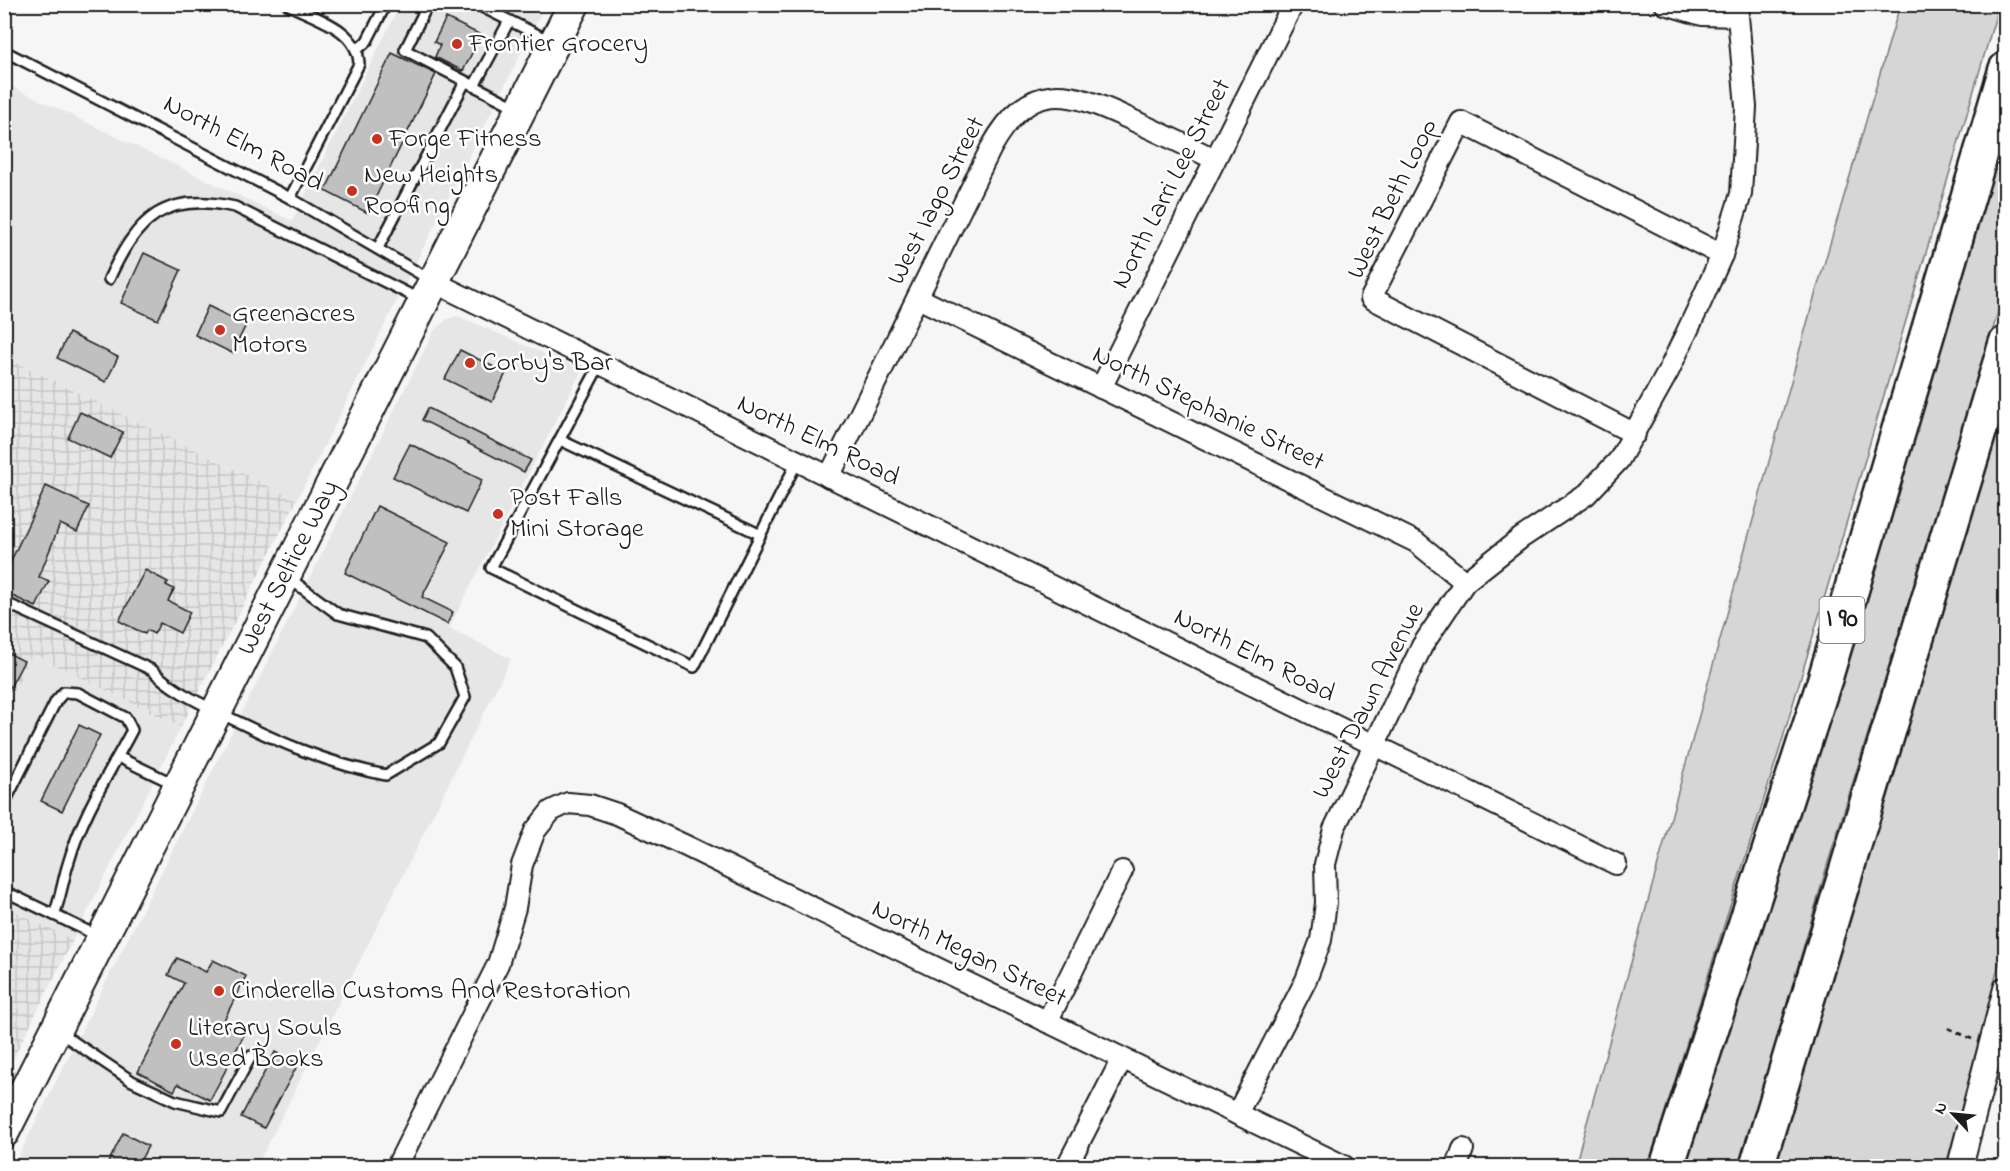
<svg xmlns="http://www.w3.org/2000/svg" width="2010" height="1171" viewBox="0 0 2010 1171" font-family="'Indie Flower',sans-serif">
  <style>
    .built { fill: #e6e6e6 }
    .industrial { fill: url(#industrial-grid) }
    .grass { fill: #d6d6d6; stroke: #797979; stroke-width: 1.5 }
    .building { fill: #c0c0c0; stroke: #1c1c1c; stroke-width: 1.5 }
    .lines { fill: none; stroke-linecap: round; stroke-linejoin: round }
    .service-casing { stroke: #1c1c1c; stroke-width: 14 }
    .minor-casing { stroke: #1c1c1c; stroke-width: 24 }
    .tertiary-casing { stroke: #1c1c1c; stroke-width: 28 }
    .primary-casing { stroke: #1c1c1c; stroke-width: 34 }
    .motorway-casing { stroke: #1c1c1c; stroke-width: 38 }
    .path { stroke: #1c1c1c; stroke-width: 3; stroke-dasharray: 6 4.5; stroke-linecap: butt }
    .service { stroke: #fff; stroke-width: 9 }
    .minor { stroke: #fff; stroke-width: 20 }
    .tertiary { stroke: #fff; stroke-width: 24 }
    .primary { stroke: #fff; stroke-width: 30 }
    .motorway { stroke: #fff; stroke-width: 33 }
    .poi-dot { fill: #c8321e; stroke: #fff; stroke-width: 2 }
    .labels { text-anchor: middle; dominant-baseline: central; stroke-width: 5; stroke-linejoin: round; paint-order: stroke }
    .shield { fill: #fff; stroke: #606060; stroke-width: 1.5 }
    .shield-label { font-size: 26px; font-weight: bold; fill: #1c1c1c }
    .poi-label { font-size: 27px; fill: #1c1c1c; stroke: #fff; text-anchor: start }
    .street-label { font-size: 27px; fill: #1c1c1c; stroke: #fff }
  </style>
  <defs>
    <pattern id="industrial-grid" width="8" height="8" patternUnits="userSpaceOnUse" patternTransform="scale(1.5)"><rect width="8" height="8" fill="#e6e6e6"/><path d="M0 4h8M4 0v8" fill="none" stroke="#c5c5c5"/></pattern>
  </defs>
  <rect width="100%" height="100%" fill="#f6f6f6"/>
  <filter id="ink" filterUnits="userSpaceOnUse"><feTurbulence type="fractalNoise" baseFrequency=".0167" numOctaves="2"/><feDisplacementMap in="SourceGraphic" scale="12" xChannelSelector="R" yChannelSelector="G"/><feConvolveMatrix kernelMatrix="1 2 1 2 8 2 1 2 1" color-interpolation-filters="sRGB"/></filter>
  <g filter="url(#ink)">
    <!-- built -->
    <g class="built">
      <polygon points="400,5 545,5 297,500 5,357 4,83 292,221"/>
      <polygon points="458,316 582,370 449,628 511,659 257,1166 16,1166 17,1159 434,331 447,319"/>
      <polygon points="32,654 181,727 73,940 5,906 5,886 8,879 4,871 4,709"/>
    </g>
    <!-- industrial -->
    <g class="industrial">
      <polygon points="5,357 297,500 181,727 32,654 5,709"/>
      <polygon points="5,906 73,940 5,1075"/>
    </g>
    <!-- grass -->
    <g class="grass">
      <polygon points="1900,5 1999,5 1780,748 1648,1166 1575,1166 1811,309"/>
      <polygon points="2005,108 2005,290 1827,866 1740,1166 1682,1166"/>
      <polygon points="2005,394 2005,941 1946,1166 1774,1166"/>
    </g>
    <!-- building -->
    <g class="building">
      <polygon points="446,18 481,35 463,71 435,57 440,45 434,42"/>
      <polygon points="392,53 436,74 368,213 325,191"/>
      <polygon points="144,253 181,270 158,320 121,303"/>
      <polygon points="208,306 246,325 232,353 195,335"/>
      <polygon points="69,333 118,357 106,382 57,358"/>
      <polygon points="460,350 506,373 492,402 445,379"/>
      <polygon points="428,408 531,460 524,472 422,420"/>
      <polygon points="80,412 123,432 110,458 68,438"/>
      <polygon points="410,444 482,480 466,513 393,477"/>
      <polygon points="46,486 89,506 77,532 60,524 39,577 49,581 36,607 4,592 4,560 10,563"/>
      <polygon points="377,506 450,542 422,597 453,612 447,624 345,573"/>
      <polygon points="145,570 168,582 166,585 174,589 168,601 190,612 180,633 160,623 154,634 147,630 145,634 119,621"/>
      <polygon points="4,651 24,661 4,699"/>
      <polygon points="79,725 100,735 62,811 41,801"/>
      <polygon points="177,958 206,972 213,960 246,976 222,1024 244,1035 210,1100 178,1084 174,1091 138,1072 184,983 168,975"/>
      <polygon points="275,1052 298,1064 264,1128 241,1117"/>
      <polygon points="123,1133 148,1146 137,1167 106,1167"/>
    </g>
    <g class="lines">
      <defs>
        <g id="service">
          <path d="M287,4C314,18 358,28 359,64L290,198"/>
          <polyline points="428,4 405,50 517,108"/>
          <polyline points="476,4 552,42"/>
          <polyline points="358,49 367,41 386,4"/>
          <polyline points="4,51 290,198 429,279"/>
          <polyline points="474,86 509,21"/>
          <polyline points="378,248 465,82"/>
          <path d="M109,279C137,218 165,191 235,207L419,299"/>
          <polyline points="600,364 491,568 694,667 797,462"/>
          <polyline points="560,440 759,534"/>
          <path d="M4,602L152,670C172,690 196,701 222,714C274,740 328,764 386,775L439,743L465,697L455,667L426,638L338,614L290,579"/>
          <polyline points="118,757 174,784"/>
          <path d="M4,804L56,701L64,692L78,693L126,718L132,730C110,772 82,815 69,861C63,879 61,897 54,915"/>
          <polyline points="4,891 98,936"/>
          <polyline points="59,1032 132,1081 175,1101 221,1112 251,1056"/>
        </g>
        <g id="minor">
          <polyline points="1665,4 1702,15 1738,16"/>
          <polyline points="434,282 1616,864"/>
          <polyline points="918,298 1416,542 1465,582"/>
          <polyline points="1101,388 1293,4"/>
          <polyline points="1635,434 1371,298 1461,122 1722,255"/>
          <path d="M829,477L991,148C1030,78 1068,90 1130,119C1158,132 1186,145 1214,159"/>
          <polyline points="1047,1022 1122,871"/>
          <polyline points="1237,1114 1306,980 1321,940 1326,903 1325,864 1334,829 1422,646 1465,582 1521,538 1586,495 1619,460 1668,372 1700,304 1722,255 1741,194 1746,107 1738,16 1740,4"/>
          <polyline points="397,1166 498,964 515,908 522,865 535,831 551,811 568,803 590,805 617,814 684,845 1344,1166"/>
          <polyline points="1067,1166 1122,1059"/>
          <polyline points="1457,1166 1463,1149"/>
        </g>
        <polyline id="tertiary" points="1960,1166 2006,989"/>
        <polyline id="primary" points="4,1132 574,4"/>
        <g id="motorway">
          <polyline points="1667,1166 1825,679 2006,69"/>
          <polyline points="1757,1166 2006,343"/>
        </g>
      </defs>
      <!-- service casing -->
      <use href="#service" class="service-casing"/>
      <!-- minor casing -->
      <use href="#minor" class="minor-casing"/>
      <!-- tertiary casing -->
      <use href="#tertiary" class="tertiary-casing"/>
      <!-- primary casing -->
      <use href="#primary" class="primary-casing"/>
      <!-- motorway casing -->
      <use href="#motorway" class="motorway-casing"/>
      <!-- path -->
      <polyline class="path" points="1948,1028 1972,1039"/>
      <!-- service -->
      <use href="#service" class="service"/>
      <!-- minor -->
      <use href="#minor" class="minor"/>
      <!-- tertiary -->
      <use href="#tertiary" class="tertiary"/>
      <!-- primary -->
      <use href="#primary" class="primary"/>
      <!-- motorway -->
      <use href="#motorway" class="motorway"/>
    </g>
  </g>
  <!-- markers -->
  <g class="poi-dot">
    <circle cx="457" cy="44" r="6"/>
    <circle cx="377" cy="139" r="6"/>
    <circle cx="352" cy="191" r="6"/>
    <circle cx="220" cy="330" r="6"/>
    <circle cx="470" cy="363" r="6"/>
    <circle cx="498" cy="514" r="6"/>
    <circle cx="219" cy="991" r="6"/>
    <circle cx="176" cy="1044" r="6"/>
  </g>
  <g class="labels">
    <!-- shield labels -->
    <rect class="shield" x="1819.5" y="597" width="45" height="46" rx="4.5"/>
    <g class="shield-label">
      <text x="1842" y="620">I 90</text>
    </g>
    <!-- poi labels -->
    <g class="poi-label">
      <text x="469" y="44">Frontier Grocery</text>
      <text x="389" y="139">Forge Fitness</text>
      <text x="364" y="175">New Heights<tspan x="364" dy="31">Roofing</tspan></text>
      <text x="232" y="314">Greenacres<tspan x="232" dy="31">Motors</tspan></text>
      <text x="482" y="363">Corby's Bar</text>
      <text x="510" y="498">Post Falls<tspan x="510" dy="31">Mini Storage</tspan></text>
      <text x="231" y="991">Cinderella Customs And Restoration</text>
      <text x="188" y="1028">Literary Souls<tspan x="188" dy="31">Used Books</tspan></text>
    </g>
    <!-- street labels -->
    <g class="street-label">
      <text transform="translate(243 144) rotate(28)">North Elm Road</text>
      <text transform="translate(1172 184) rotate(-63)">North Larri Lee Street</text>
      <text transform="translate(1393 199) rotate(-64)">West Beth Loop</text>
      <text transform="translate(937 201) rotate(-63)">West Iago Street</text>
      <text transform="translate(1208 409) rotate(26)">North Stephanie Street</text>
      <text transform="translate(818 441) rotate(26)">North Elm Road</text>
      <text transform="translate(289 568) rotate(-63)">West Seltice Way</text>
      <text transform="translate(1254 656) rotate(27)">North Elm Road</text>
      <text transform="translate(1369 701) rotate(-63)">West Dawn Avenue</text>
      <text transform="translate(969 954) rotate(26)">North Megan Street</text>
    </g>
  </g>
  <!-- margin -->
  <rect width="2010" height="1171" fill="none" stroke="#fff" stroke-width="24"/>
  <rect x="12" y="12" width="1986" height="1147" fill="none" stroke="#1c1c1c" stroke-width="2" filter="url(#ink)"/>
  <!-- north arrow -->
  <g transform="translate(1953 1114) rotate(296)" stroke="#ffffff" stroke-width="4.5" paint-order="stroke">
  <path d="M0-4.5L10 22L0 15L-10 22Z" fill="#1c1c1c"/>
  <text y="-9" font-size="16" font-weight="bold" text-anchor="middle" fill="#1c1c1c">N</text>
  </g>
</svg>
